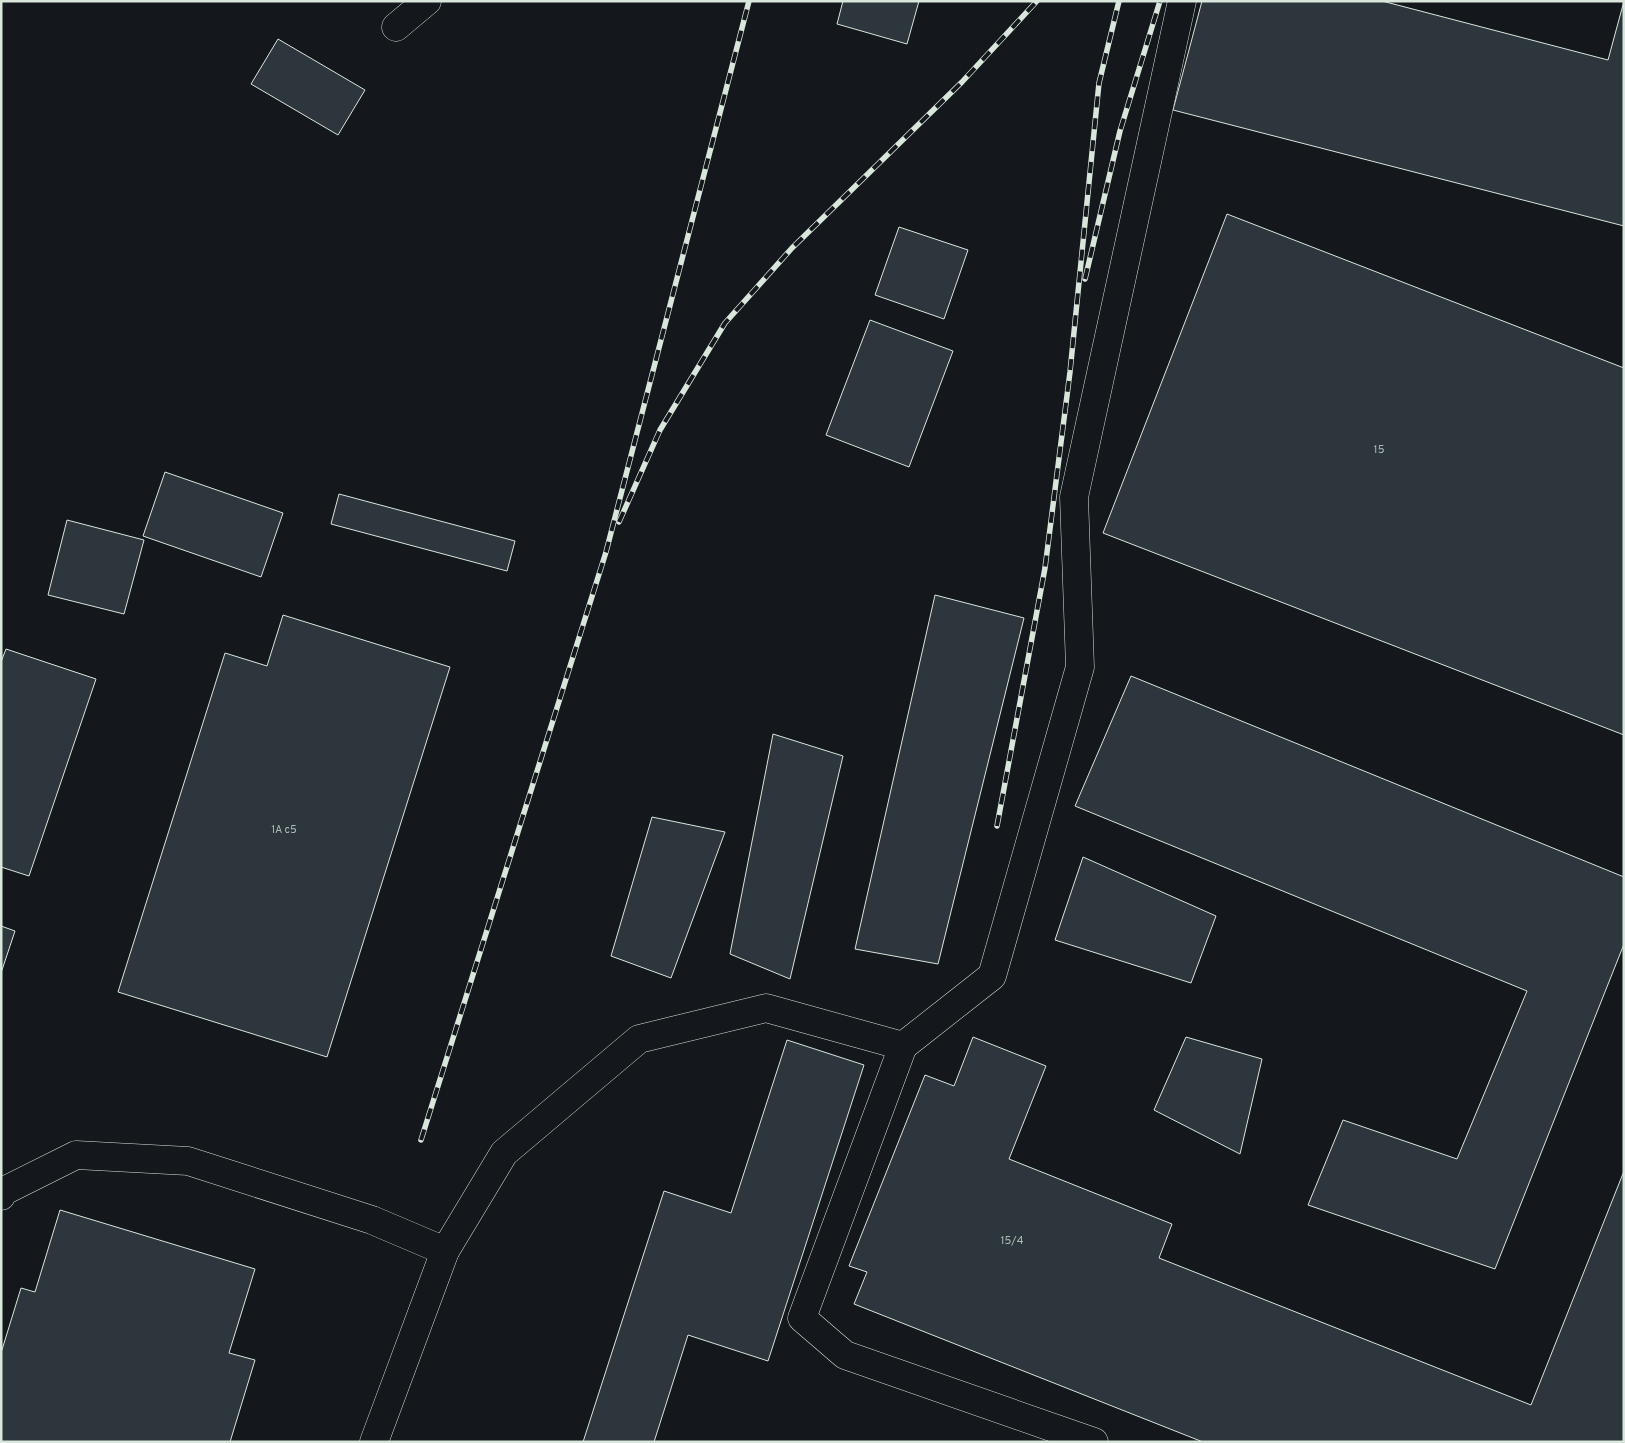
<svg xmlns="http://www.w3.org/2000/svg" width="1625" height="1443" viewBox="0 0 1625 1443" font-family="Overpass,sans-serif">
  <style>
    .building { fill: #2c363c; stroke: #d8e6dc }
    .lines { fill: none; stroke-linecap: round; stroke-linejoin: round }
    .minor-casing { stroke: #d8e6dc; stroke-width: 29 }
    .minor { stroke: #14181c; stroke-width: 28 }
    .rail-casing { stroke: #d8e6dc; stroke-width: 5.5 }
    .rail { stroke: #14181c; stroke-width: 4; stroke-dasharray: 11; stroke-linecap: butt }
    .labels { text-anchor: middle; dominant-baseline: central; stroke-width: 4; stroke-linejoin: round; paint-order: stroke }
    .number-label { font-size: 11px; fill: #adbab4 }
  </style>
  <rect width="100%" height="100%" fill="#14181c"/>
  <!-- building -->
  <g class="building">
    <polygon points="843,1 919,1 907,44 837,24"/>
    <polygon points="1202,1 1382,1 1608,60 1624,1 1624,226 1173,110"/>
    <polygon points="278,39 365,90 338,135 251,84"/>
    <polygon points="1227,214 1624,368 1624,735 1103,533"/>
    <polygon points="899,227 968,250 944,319 875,295"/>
    <polygon points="870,320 953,351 909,467 826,435"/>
    <polygon points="165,472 283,513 261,577 143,536"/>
    <polygon points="339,494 515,541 507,571 331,524"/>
    <polygon points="67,520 144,540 124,614 48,595"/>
    <polygon points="935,595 1024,618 938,964 855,949"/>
    <polygon points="283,615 450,667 327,1057 118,992 225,653 267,666"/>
    <polygon points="6,649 96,679 29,876 1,867 1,662"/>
    <polygon points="1131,676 1624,877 1624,944 1495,1269 1308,1205 1343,1120 1457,1159 1527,991 1075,806"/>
    <polygon points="773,734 843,756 790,979 730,954"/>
    <polygon points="652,817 725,832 671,978 611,956"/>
    <polygon points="1083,857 1216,916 1191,983 1055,940"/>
    <polygon points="1,926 15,931 1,973"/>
    <polygon points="973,1037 1046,1066 1009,1159 1172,1224 1159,1258 1531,1405 1624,1171 1624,1442 1203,1442 854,1304 867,1272 849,1266 925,1075 954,1086"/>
    <polygon points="1186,1037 1262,1059 1240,1154 1154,1110"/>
    <polygon points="787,1040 864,1065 768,1361 688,1335 654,1442 583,1442 664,1191 731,1213"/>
    <polygon points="60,1210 255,1269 229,1353 255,1360 230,1442 1,1442 1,1353 21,1288 35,1292"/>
  </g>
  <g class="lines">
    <defs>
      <g id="minor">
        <polyline points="396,27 427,1"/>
        <polyline points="903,1046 992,976 1080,667 1074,497 1182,1"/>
        <polyline points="1,1196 4,1191 76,1155 188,1161 372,1220 445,1251 374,1442"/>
        <polyline points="445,1251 504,1153 639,1039 766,1008 903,1046 802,1318 845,1355 1094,1442"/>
      </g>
    </defs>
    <!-- minor casing -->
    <use href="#minor" class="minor-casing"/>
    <!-- minor -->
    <use href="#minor" class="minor"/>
    <defs>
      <g id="rail">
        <polyline points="1085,279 1120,131 1160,1"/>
        <polyline points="619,522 660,430 725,323 792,248 962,82 1037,1"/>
        <polyline points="997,826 1045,568 1070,372 1099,83 1119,1"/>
        <polyline points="421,1140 606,552 749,1"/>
      </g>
    </defs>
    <!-- rail casing -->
    <use href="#rail" class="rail-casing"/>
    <!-- rail -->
    <use href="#rail" class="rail"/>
  </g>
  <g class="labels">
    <!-- number labels -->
    <g class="number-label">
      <text x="1379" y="450">15</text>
      <text x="284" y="830">1А с5</text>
      <text x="1012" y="1241">15/4</text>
    </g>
  </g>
  <!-- border -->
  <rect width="1625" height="1443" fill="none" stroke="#d8e6dc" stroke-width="5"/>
</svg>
